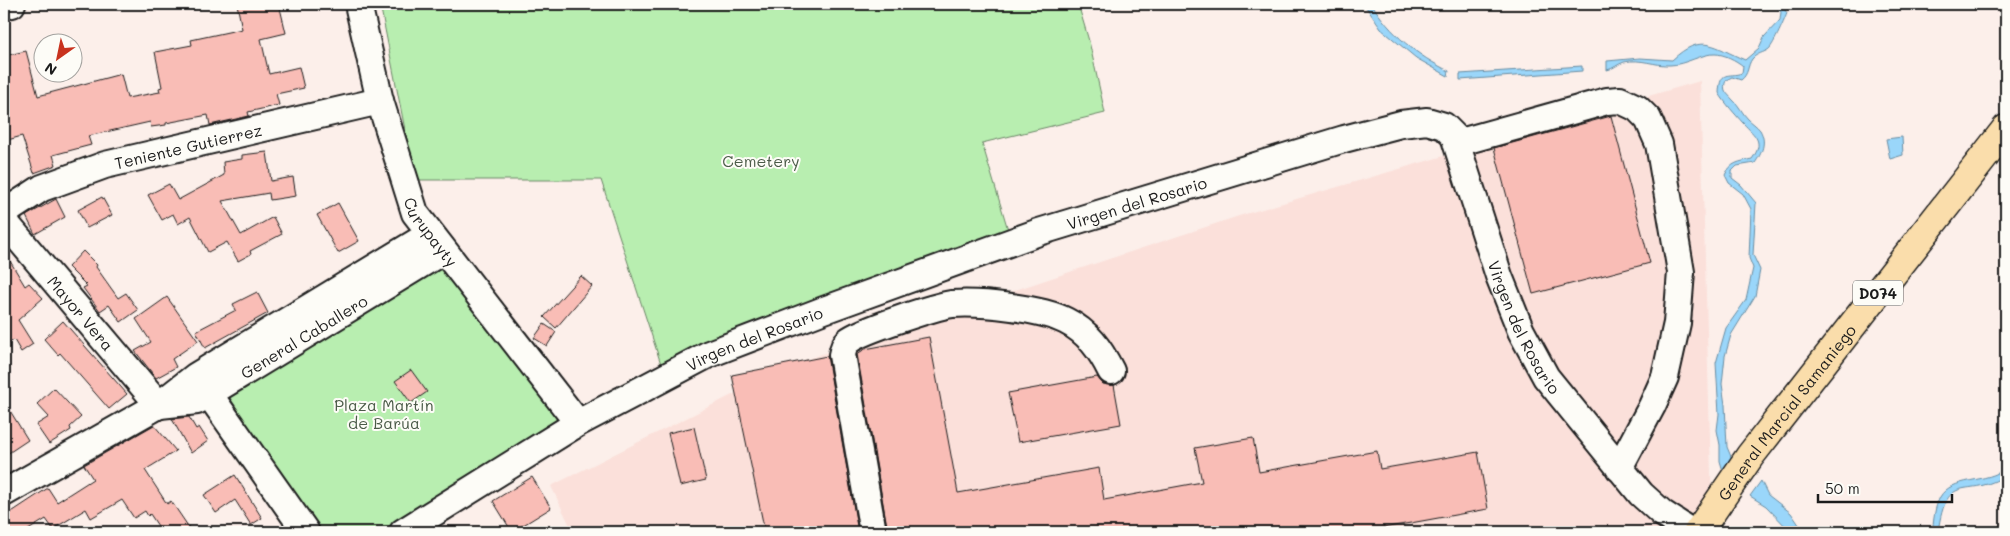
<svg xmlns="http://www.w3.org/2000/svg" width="2010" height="536" viewBox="0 0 2010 536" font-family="Mali,sans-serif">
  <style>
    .built { fill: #fbe0da }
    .green { fill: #b8eeb0; stroke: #6a8566 }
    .water { fill: #9ad6fa; stroke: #688ca1 }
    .building { fill: #f9bdb6; stroke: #1c1c1c }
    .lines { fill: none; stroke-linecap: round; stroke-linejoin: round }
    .minor-casing { stroke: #1c1c1c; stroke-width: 30 }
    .major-casing { stroke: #1c1c1c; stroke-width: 31 }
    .minor { stroke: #fdfcf7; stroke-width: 26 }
    .major { stroke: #faddab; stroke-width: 28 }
    .labels { text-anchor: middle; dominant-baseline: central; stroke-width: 4; stroke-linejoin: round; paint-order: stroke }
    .shield { fill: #fdfcf7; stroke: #605f5e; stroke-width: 1 }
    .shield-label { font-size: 15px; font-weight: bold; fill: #1c1c1c }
    .street-label { font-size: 16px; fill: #1c1c1c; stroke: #fdfcf7 }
    .park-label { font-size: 16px; fill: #4b5b48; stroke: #fdfcf7 }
  </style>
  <rect width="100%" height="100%" fill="#fcefea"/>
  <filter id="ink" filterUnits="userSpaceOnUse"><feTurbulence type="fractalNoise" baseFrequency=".02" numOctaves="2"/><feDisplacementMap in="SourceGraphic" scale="10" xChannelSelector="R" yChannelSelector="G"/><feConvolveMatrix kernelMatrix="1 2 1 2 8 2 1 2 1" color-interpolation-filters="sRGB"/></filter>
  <g filter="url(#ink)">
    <!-- built -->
    <polygon class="built" points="1700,81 1712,511 1695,532 573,532 551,486 798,362 1242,215"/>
    <!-- green -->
    <g class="green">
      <polygon points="380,4 1078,4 1089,41 1105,113 982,143 1009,233 661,364 601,180 415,180"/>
      <polygon points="438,263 573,422 389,532 316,532 225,390"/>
    </g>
    <!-- water -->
    <g class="water">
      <path d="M1364,4H1372C1389,33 1419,57 1449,71L1448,76L1416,58L1381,29Z"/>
      <path d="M1776,4H1781L1787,13C1786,17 1773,46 1769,49C1764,53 1757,53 1752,59C1747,66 1749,74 1741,80L1732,77L1726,80C1722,91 1726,92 1733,100C1739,105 1742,113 1748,119C1751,122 1757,126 1760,130C1767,142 1762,153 1755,163L1737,166L1732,171V178L1741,185L1756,203L1753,255L1760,270L1755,296L1731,335L1725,356L1722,384L1725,405L1727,447L1732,459L1723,471L1720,461V445L1717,430L1719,414L1716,363L1726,328L1746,300L1753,268L1749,258L1751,209L1743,194L1729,183L1725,175C1731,162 1739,162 1752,159C1765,141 1755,136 1743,123C1735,114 1725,103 1719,93C1720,69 1728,78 1742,73L1743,66C1736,60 1724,54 1715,54C1703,53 1685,65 1670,65C1655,66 1641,58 1624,62C1618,64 1613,69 1607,70V61L1640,58L1672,60C1702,32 1714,47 1745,60L1759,48L1764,37L1780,20L1781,12Z"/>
      <polygon points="1582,66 1582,71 1460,80 1460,74"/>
      <polygon points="1902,137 1903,155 1890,159 1886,139"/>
      <path d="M2006,468V475C1967,501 1947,468 1938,532H1932C1934,521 1934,508 1940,497C1952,476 1987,484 2006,468Z"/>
      <polygon points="1761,481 1768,495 1791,513 1804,532 1791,532 1766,506 1750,496"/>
    </g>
    <!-- building -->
    <g class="building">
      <polygon points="237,4 279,4 286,33 261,39 269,74 299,67 304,88 276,94 279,105 248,112 249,116 210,125 208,115 166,123 166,125 151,127 150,122 88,136 91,145 53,155 56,165 34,173 22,136 4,141 4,93 9,92 4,73 4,56 26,51 38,96 121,74 127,98 160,92 159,88 162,87 155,52 192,45 191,40 242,29"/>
      <polygon points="1611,116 1650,263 1533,294 1494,148"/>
      <polygon points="267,152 271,181 293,177 296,196 270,200 269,193 222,201 241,235 273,217 282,234 250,251 251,254 238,261 227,242 208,252 190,217 178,224 173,214 162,220 148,195 169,184 178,200 224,175 223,162 242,159 242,155"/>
      <polygon points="102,197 112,215 87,228 78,210"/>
      <polygon points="56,199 65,217 35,234 26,216"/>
      <polygon points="338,203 359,241 338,253 317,215"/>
      <polygon points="4,251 25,286 29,283 43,298 18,320 33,344 21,352 14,340 4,346"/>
      <polygon points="83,251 97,265 96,267 118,298 126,293 138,310 121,322 109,305 100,311 83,288 87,286 68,267"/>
      <polygon points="581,276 592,286 556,328 544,317"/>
      <polygon points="257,292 268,313 205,348 196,331 236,310 233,304"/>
      <polygon points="167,297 198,341 172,359 176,367 156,378 135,351 151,342 136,319"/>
      <polygon points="63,321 127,394 109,409 60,353 58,355 44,339"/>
      <polygon points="544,324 556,332 547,346 534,338"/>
      <polygon points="929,337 958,493 1099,468 1104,500 1202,482 1195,448 1253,438 1259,472 1377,451 1380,469 1478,452 1488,509 1361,532 888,532 857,354 865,349"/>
      <polygon points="827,356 858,532 765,532 732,375"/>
      <polygon points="411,370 427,392 411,403 395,381"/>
      <polygon points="1097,377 1103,384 1114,385 1121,424 1018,442 1008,393"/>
      <polygon points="54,388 81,417 70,427 71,430 49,444 36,425 49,417 37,404"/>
      <polygon points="4,401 28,440 4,456"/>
      <polygon points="189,417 196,429 199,427 208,441 191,453 172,419"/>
      <polygon points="154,425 176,451 145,470 167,504 171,501 192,532 162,532 150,514 148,516 145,511 134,518 122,500 91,518 86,509 53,529 46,519 25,532 4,532 4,517 48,488 57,502 93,479 84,465"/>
      <polygon points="694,427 706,480 680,486 668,433"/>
      <polygon points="235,475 262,518 251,525 235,500 216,513 204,495"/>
      <polygon points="532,477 551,508 512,532 493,501"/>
    </g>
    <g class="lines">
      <defs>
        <g id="minor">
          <path id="s1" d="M358,4L380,101L415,213L578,423"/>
          <polyline points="4,5 12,4"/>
          <polyline points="1457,143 1607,101 1620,100 1637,108 1648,119 1659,144 1681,272 1677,323 1665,377 1652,406 1619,468"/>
          <path id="s2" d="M4,213L42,188L105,165L380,101"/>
          <path id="s3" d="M4,221L159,405"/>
          <polyline points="199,380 306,532"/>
          <path id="s4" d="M160,405L197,401L443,251"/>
          <polyline points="4,493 159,405 196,376 430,234"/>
          <path id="s5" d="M403,532L578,423L639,391L709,354L824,310L1039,232L1344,139L1401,124L1427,121L1444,126L1454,136L1499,276L1521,331L1546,377L1641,494L1662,513L1691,532"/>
          <path d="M873,532L842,355C843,349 844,345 848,341C860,331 936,306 952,304C981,302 1041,308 1066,321C1088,332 1100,349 1111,371"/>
        </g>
        <g id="major">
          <path id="s6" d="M1698,532L1750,456L2006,129"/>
        </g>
      </defs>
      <!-- minor casing -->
      <use href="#minor" class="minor-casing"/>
      <!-- major casing -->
      <use href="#major" class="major-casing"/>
      <!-- minor -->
      <use href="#minor" class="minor"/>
      <!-- major -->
      <use href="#major" class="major"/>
    </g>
  </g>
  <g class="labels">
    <!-- shield labels -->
    <rect class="shield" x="1853" y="280.5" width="50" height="25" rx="4"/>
    <g class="shield-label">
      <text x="1878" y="293">D074</text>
    </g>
    <!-- street labels -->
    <g class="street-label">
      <text stroke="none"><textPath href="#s2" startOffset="198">Teniente Gutierrez</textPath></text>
      <text stroke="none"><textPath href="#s5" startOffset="808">Virgen del Rosario</textPath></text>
      <text stroke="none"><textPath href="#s1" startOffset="241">Curupayty</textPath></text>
      <text stroke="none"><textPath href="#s3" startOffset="120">Mayor Vera</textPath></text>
      <text stroke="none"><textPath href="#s5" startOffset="1346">Virgen del Rosario</textPath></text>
      <text stroke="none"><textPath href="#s4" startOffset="162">General Caballero</textPath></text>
      <text stroke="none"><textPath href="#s5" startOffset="402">Virgen del Rosario</textPath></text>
      <text stroke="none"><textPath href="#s6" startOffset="149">General Marcial Samaniego</textPath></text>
    </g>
    <!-- park labels -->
    <g class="park-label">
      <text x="761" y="160">Cemetery</text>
      <text x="384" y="404">Plaza Martín<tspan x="384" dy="18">de Barúa</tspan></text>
    </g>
  </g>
  <!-- margin -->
  <rect width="2010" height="536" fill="none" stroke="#fdfcf7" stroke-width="20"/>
  <rect x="10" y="10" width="1990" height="516" fill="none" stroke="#1c1c1c" stroke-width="2" filter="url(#ink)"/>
  <!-- north arrow -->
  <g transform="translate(58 58) rotate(213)"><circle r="24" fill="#fdfcf7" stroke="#a3a29f"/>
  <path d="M0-4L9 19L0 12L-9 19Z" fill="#c8321e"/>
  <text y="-8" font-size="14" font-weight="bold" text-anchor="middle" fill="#1c1c1c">N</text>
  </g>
  <!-- scale -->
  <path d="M1818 494v8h134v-8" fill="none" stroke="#1c1c1c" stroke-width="2.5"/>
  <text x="1825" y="494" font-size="15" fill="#1c1c1c" stroke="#fdfcf7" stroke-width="4" paint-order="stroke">50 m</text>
</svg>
